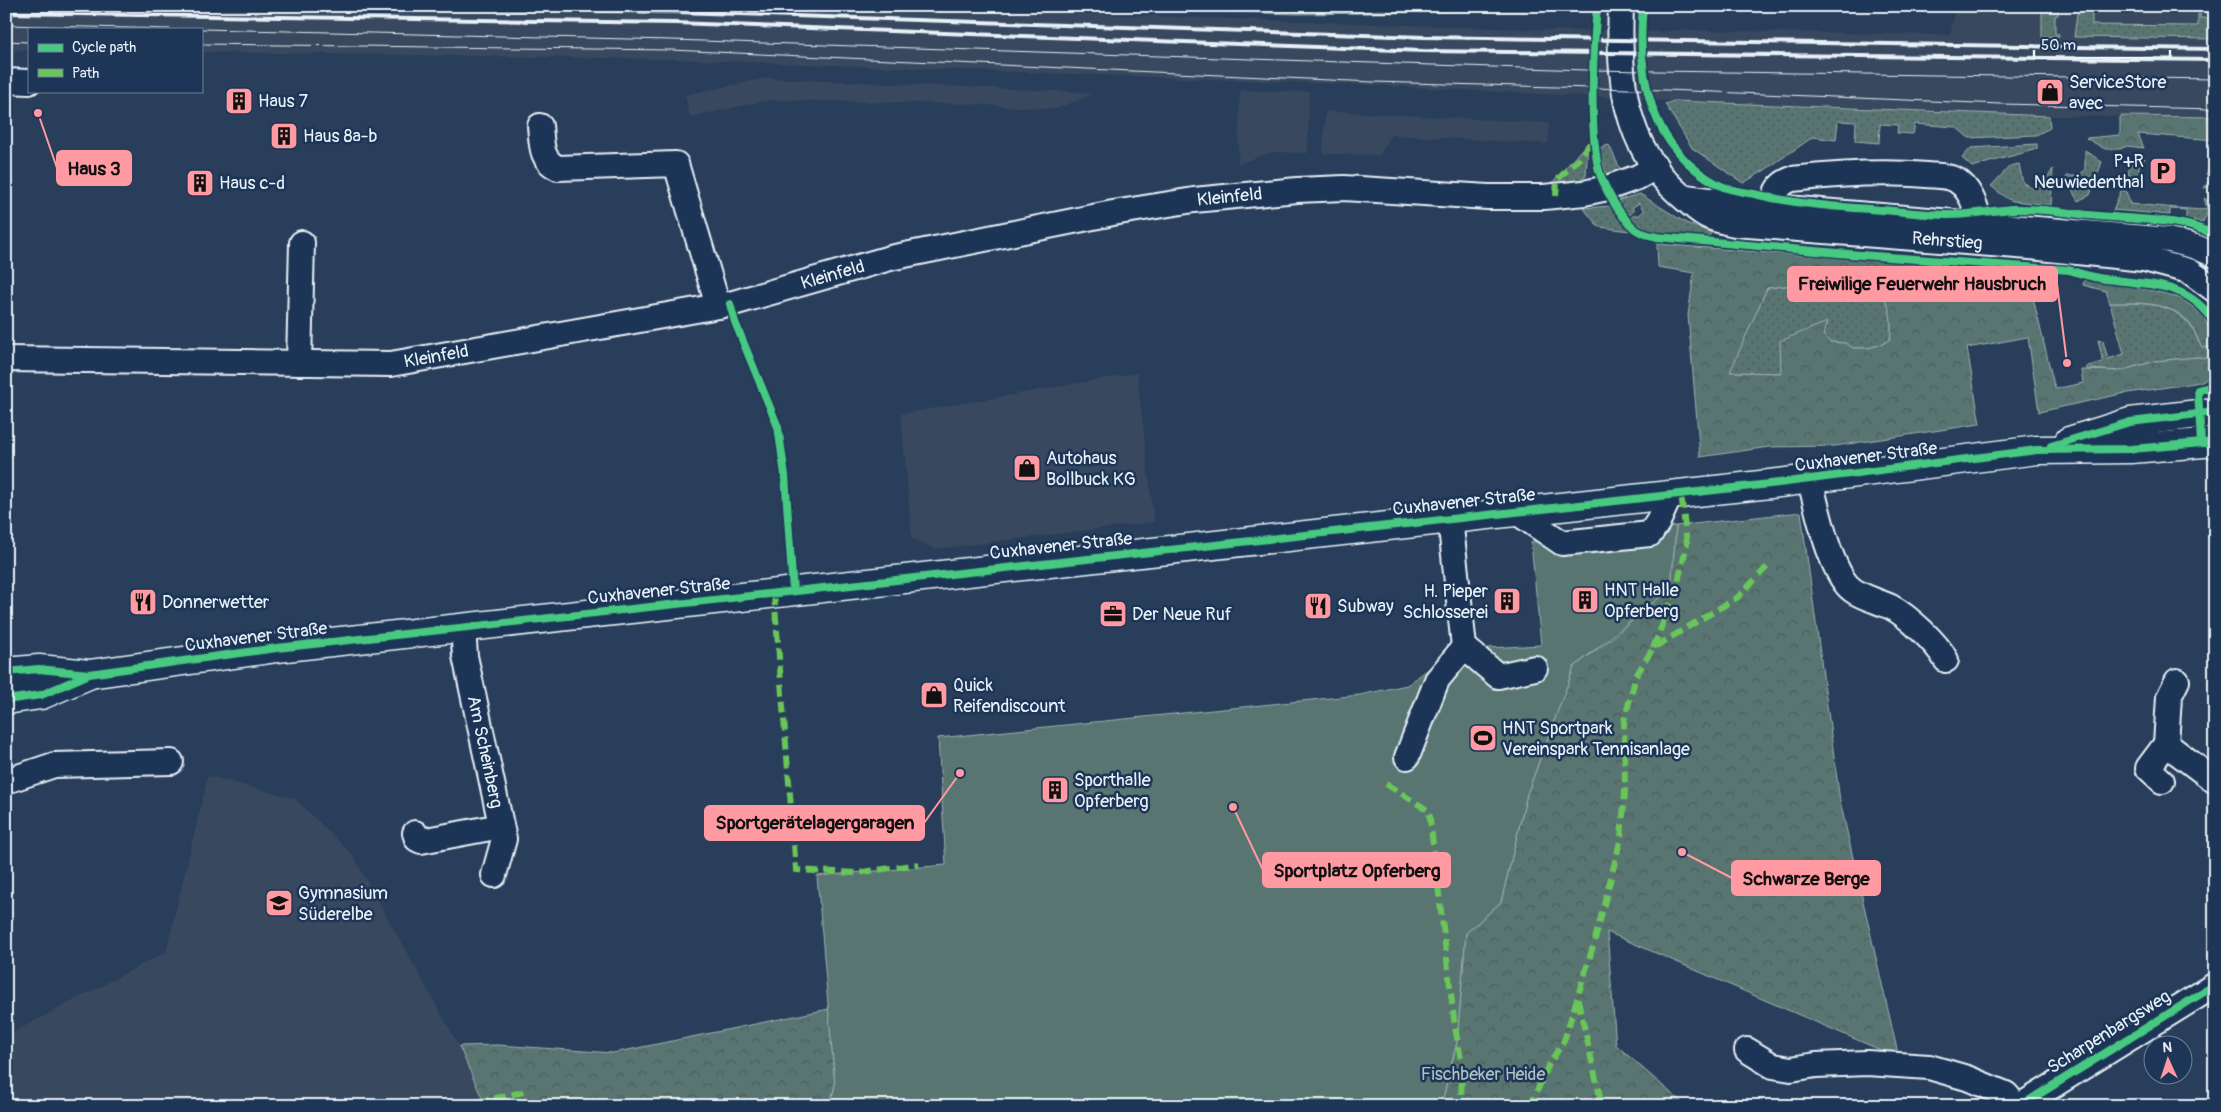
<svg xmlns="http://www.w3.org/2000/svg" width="2221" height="1112" viewBox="0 0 2221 1112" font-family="Pangolin,sans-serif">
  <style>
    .built { fill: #38485e }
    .grass { fill: url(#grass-dots); stroke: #a0b2b4 }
    .forest { fill: url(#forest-crowns); stroke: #a0b2b4; fill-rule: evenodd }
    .garden { fill: #597471; stroke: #a0b2b4 }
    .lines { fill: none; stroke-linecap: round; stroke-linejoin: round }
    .minor-casing { stroke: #e8f1f8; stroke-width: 28 }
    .major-casing { stroke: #e8f1f8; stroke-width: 31 }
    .minor { stroke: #1d3557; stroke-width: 24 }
    .major { stroke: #1d3557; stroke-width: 28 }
    .tram { stroke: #e8f1f8; stroke-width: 1 }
    .rail { stroke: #e8f1f8; stroke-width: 4 }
    .quiet { stroke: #6ac65a; stroke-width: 6; stroke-dasharray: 12 6; stroke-linecap: butt }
    .cycleway-casing { stroke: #1d3557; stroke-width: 11 }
    .cycleway { stroke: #46c982; stroke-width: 8 }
    .labels { text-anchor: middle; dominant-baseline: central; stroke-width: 5; stroke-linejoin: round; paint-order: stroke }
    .poi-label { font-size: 18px; fill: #e8f1f8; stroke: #1d3557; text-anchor: start }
    .street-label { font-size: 18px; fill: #e8f1f8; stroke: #1d3557 }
    .park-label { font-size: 18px; fill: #afbfc2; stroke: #1d3557 }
    .leader { fill: none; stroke: #ff9aa2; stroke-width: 2 }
    .callout-dot { fill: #ff9aa2; stroke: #1d3557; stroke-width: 2 }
    .callout { fill: #ff9aa2; stroke: #ff9aa2; stroke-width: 2 }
    .callout-label { font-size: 19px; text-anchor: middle; font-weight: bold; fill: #111 }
  </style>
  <defs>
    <pattern id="grass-dots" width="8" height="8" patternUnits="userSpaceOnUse" patternTransform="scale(1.25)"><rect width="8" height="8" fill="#597471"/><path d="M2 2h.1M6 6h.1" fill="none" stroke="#4f5c5c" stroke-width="1.8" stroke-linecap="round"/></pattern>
    <pattern id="forest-crowns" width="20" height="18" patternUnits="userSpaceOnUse" patternTransform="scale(1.25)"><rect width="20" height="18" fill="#597471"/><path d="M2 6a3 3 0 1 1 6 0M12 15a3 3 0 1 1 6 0" fill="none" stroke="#4f5c5c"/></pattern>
  </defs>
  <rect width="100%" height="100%" fill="#293e5a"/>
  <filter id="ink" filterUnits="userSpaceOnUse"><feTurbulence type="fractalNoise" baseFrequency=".02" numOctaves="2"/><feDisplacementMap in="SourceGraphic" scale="10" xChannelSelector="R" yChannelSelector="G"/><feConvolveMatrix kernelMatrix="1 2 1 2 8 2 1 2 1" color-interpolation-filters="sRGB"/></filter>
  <g filter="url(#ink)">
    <!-- built -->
    <g class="built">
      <polygon points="6,6 870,6 1551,30 1665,32 1674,30 1950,35 1956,6 2215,6 2215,33 2075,37 2215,39 2215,117 2049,116 1674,101 1369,85 669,59 201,52 201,29 29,29 29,50 6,50"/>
      <polygon points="766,78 1080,92 1093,94 1056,109 967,104 781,100 764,101 690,117 685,95"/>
      <polygon points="1240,90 1309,92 1308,153 1272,152 1238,164"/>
      <polygon points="1325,111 1549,123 1548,144 1391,135 1380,155 1323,154"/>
      <polygon points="1137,373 1154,522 936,549 912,539 901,414"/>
      <polygon points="208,776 294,798 352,854 459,1046 482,1098 471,1106 6,1106 6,1036 166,952"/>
    </g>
    <!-- grass -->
    <g class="grass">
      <polygon points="1102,6 1590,6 1589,10 1297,14 1102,8"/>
      <polygon points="2042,6 2061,6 2058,8 2058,15 2055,16 2055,34 2059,34 2059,37 2042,37"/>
      <polygon points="2081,6 2092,6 2092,25 2194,26 2198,26 2198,6 2201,6 2200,18 2213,18 2215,39 2074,37 2077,14 2080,12"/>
      <polygon points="1674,101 2049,116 2050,128 2036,135 1969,138 1956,127 1915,124 1913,134 1897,133 1898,125 1880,124 1879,143 1855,141 1856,122 1838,121 1836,140 1813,137 1762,172 1743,183 1692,148 1665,104"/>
      <polygon points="1588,142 1586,176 1579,180 1552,183"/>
      <polygon points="2037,144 2037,149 1972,167 1962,158 1971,148"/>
      <polygon points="1609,145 1621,171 1607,178 1599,148"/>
      <polygon points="2085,150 2102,162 2090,195 2078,201 2066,180 2067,176 2078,176 2085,170"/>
      <path d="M2140,158H2145L2138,168L2143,172L2135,182L2130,179C2126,170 2131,161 2140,158Z"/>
      <polygon points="2213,163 2215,185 2204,188 2211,178 2206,174"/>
      <polygon points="2019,164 2023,183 2033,188 2044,184 2053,169 2051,205 2013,201 2006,198 1991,186 2010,166"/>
      <polygon points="2121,191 2126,191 2130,204 2201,210 2207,208 2204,198 2213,204 2202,223 2186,218 2186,210 2170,209 2170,215 2113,210"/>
      <path d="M1640,194L1686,223L1712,233L1707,237C1681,234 1650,238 1630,218L1635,214L1638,216L1644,211L1639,203L1632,208L1634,211L1628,216L1619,200Z"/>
      <polygon points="1612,206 1622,223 1630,231 1599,227 1583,208"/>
      <path d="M1846,279L1858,281L1861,288C1864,288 1869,288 1873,289C1891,295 1893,323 1890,339L1883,344L1868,348H1853L1845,343L1830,342L1823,335L1826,322L1781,373L1729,372L1767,288Z"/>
      <path d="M2110,303C2147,303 2185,301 2199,343L2210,347L2214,344L2215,359L2198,357L2155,361L2120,371L2086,369L2088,366L2103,362L2098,340L2103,341L2108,359L2124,354Z"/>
    </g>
    <!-- forest -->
    <g class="forest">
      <polygon points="2120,116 2215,117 2215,140 2138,134 2144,148 2127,146 2120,149 2105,149 2086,138 2120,135"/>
      <path d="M1657,244L2027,273L2055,389L2083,383L2081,370L2120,371L2155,361L2198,357L2215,359V371L2208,379L2195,383L2121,394L2039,412L2028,337L1967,348L1980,424L1835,446L1769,447L1700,457L1688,315L1694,273L1658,267ZM1846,279L1858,281L1860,288C1864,288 1869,288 1873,289C1891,295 1893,324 1890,339L1883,344L1868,348H1853L1845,343L1830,342L1823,335L1827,322L1780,341L1781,373L1730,372L1767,288Z"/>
      <path d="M2084,280C2096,280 2109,284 2122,286C2162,291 2205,296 2214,344L2210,347L2202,348C2198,341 2196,333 2192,327C2174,300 2138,303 2110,303L2106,291L2083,285Z"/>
      <polygon points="1801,512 1840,801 1899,1058 1607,932 1616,1045 1686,1106 1441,1106 1457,1042 1466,933 1501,902 1527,794 1574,667 1612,638 1671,588 1676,526"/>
      <polygon points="829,1009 835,1085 830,1106 471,1106 482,1098 459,1046 498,1045 613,1053"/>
    </g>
    <!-- garden -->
    <polygon class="garden" points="1676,526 1671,588 1574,667 1527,794 1501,902 1466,933 1457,1042 1441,1106 830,1106 835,1085 817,876 946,865 938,738 1360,695 1407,685 1454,650 1541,645 1531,542"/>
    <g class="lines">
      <defs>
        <g id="minor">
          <path id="s1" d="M1621,6C1618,76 1623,145 1679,194C1702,214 1704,218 1735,224L2030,247L2144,259L2189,271L2215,290"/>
          <polyline points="6,81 29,82"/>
          <path d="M540,126C542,143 540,160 558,168L676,164L718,306"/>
          <polyline points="1686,197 1738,204 2169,240 2196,247 2215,255"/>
          <path d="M1778,220C1771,204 1772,186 1792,179C1837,174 1881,171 1926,175C1936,176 1947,175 1956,180C1974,191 1981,220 1980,239"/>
          <path id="s2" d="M6,359L391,364L730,304L890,258L1113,213L1194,200L1297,190L1344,188L1488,197H1544L1584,193L1607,188L1638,177L1656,167"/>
          <polyline points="299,363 302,243"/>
          <path d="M1810,480C1817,508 1828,562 1847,585C1857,597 1877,600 1891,607C1908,616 1937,643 1946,660"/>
          <polyline points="1515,511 1562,543 1650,534 1658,522 1670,495"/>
          <polyline points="1450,518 1464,647 1498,676 1535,668"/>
          <path id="s3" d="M463,628L465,656L504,839L494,875"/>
          <polyline points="2177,681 2169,697 2166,744 2215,781"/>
          <polyline points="1407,757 1437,680 1464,647"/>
          <polyline points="6,781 54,765 171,762"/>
          <polyline points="2162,781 2148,768 2166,744"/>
          <polyline points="415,833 417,839 421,841 501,826"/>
          <polyline points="1747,1050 1773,1066 1791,1069 1816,1065 1867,1063 1929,1067 1967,1078 2006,1094 2016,1106"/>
          <polyline points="2020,1106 2215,985"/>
        </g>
        <g id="major">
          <polyline points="2069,441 2130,422 2215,412"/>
          <polyline points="6,672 39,669 89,674 277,648 1779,483 2037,450 2131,449 2215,442"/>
          <polyline points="6,700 41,695 88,675"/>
        </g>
      </defs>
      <!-- minor casing -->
      <use href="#minor" class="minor-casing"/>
      <!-- major casing -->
      <use href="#major" class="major-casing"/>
      <!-- minor -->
      <use href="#minor" class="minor"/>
      <!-- major -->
      <use href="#major" class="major"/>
      <!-- tram -->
      <g class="tram">
        <polyline points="6,25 170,29"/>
        <polyline points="201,29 672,40 1585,70 2215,79"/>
        <polyline points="6,41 29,42"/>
        <polyline points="201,44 671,50 1373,82 1666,90 2001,104 2215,109"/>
      </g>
      <!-- rail -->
      <g class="rail">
        <polyline points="338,6 677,12 1424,37 2215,49"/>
        <polyline points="6,13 676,23 1423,51 2215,60"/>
      </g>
      <!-- quiet -->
      <g class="quiet">
        <polyline points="1556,196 1557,180 1581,157 1586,148 1595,141"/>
        <polyline points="1839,296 1846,298"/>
        <polyline points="774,594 796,870 856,873 919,864"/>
        <polyline points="1653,648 1676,590 1687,544 1681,493"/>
        <polyline points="1386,784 1429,811 1455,1027 1462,1065 1461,1106"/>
        <polyline points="1578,1000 1600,1097 1599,1106"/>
        <polyline points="459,1106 528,1091"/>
        <polyline points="1527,1106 1534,1098 1549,1064 1564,1041 1595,940 1621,838 1625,792 1624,721 1636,676 1653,648 1738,597 1767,567"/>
      </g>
      <defs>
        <g id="cycleway">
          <path d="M1597,6C1593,53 1589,121 1598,167C1603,187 1619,215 1635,229C1641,234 1649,235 1657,237L1861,255L2069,270C2084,275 2098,279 2114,280C2156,285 2190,284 2215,323"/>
          <path d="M1643,6C1636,77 1651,149 1719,185C1730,191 1747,192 1759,195C1801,205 1840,207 1883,210C1905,212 1928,215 1950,215C1972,215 1993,210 2014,209C2046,208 2079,215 2112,217C2147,220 2183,219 2215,235"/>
          <polyline points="730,304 735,322 778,427 785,475 793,591"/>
          <polyline points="2201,443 2198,390 2215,386"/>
          <polyline points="2051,446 2130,422 2215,412"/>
          <polyline points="6,672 39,669 89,674 277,648 1779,483 2037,450 2131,449 2215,442"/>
          <polyline points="6,700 41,695 87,675"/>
          <polyline points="2020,1106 2215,985"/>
        </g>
      </defs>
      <!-- cycleway casing -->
      <use href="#cycleway" class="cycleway-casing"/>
      <!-- cycleway -->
      <use href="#cycleway" class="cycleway"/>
    </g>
  </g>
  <!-- icons -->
  <defs>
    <symbol id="shop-square" viewBox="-11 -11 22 22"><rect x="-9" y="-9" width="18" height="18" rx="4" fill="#ff9aa2" stroke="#1d3557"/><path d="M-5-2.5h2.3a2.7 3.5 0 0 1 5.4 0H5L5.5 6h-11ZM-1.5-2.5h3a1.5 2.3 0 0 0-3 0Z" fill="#111"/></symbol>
    <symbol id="building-square" viewBox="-11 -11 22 22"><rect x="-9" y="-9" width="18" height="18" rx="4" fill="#ff9aa2" stroke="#1d3557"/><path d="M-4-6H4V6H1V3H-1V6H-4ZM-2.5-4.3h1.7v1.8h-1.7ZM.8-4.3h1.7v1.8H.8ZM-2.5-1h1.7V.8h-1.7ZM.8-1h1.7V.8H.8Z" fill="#111"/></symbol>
    <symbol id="parking-square" viewBox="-11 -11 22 22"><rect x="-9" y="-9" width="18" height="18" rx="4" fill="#ff9aa2" stroke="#1d3557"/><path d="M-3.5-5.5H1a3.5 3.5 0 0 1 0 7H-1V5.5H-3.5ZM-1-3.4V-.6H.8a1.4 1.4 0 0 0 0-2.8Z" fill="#111"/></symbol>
    <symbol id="restaurant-square" viewBox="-11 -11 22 22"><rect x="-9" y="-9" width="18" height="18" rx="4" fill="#ff9aa2" stroke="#1d3557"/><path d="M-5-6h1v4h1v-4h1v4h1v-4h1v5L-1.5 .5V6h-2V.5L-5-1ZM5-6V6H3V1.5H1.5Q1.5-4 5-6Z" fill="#111"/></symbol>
    <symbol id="office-square" viewBox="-11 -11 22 22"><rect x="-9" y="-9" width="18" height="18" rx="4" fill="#ff9aa2" stroke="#1d3557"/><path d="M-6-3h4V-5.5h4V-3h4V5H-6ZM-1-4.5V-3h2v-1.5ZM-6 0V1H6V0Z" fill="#111"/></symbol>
    <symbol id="stadium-square" viewBox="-11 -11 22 22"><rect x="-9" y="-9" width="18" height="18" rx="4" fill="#ff9aa2" stroke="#1d3557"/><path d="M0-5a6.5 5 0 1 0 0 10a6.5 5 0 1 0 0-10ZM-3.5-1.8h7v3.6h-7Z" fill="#111"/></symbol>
    <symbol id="school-square" viewBox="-11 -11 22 22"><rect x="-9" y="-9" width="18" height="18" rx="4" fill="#ff9aa2" stroke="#1d3557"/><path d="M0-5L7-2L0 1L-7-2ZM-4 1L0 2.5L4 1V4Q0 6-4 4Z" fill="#111"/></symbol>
  </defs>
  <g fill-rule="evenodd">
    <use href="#shop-square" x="2034" y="76" width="32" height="32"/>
    <use href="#building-square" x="223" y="85" width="32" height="32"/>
    <use href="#building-square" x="268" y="120" width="32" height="32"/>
    <use href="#parking-square" x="2147" y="155" width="32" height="32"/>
    <use href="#building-square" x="184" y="167" width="32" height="32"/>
    <use href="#shop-square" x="1011" y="452" width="32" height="32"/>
    <use href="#building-square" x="1569" y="584" width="32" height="32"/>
    <use href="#building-square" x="1491" y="585" width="32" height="32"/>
    <use href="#restaurant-square" x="127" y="586" width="32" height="32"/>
    <use href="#restaurant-square" x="1302" y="590" width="32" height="32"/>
    <use href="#office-square" x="1097" y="598" width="32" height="32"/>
    <use href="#shop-square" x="918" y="679" width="32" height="32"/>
    <use href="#stadium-square" x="1467" y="722" width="32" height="32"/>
    <use href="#building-square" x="1039" y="774" width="32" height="32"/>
    <use href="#school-square" x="263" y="887" width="32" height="32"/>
  </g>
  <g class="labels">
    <!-- poi labels -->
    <g class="poi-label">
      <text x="2069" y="82">ServiceStore<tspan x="2069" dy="21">avec</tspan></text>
      <text x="258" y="101">Haus 7</text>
      <text x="303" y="136">Haus 8a-b</text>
      <text x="2144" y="161" text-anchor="end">P+R<tspan x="2144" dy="21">Neuwiedenthal</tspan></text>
      <text x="219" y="183">Haus c-d</text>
      <text x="1046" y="458">Autohaus<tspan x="1046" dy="21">Bollbuck KG</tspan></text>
      <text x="1604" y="590">HNT Halle<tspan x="1604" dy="21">Opferberg</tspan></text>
      <text x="1488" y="591" text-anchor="end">H. Pieper<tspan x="1488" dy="21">Schlosserei</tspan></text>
      <text x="162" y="602">Donnerwetter</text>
      <text x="1337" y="606">Subway</text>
      <text x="1132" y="614">Der Neue Ruf</text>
      <text x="953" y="685">Quick<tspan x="953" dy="21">Reifendiscount</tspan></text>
      <text x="1502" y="728">HNT Sportpark<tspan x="1502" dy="21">Vereinspark Tennisanlage</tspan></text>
      <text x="1074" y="780">Sporthalle<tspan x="1074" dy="21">Opferberg</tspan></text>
      <text x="298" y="893">Gymnasium<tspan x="298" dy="21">Süderelbe</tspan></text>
    </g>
    <!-- street labels -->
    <g class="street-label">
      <text stroke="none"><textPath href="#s2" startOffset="1241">Kleinfeld</textPath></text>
      <text stroke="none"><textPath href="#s1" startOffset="482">Rehrstieg</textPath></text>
      <text stroke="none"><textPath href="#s2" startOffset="836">Kleinfeld</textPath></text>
      <text stroke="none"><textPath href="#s2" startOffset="431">Kleinfeld</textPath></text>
      <text transform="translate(1866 457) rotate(-7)">Cuxhavener Straße</text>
      <text transform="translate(1464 502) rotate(-6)">Cuxhavener Straße</text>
      <text transform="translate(1061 546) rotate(-6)">Cuxhavener Straße</text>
      <text transform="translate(659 591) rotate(-6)">Cuxhavener Straße</text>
      <text transform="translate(256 637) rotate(-7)">Cuxhavener Straße</text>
      <text stroke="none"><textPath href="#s3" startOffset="126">Am Scheinberg</textPath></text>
      <text transform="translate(2109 1032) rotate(-32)">Scharpenbargsweg</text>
    </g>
    <!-- park labels -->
    <g class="park-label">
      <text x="1483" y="1074">Fischbeker Heide</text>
    </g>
  </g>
  <!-- callouts -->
  <path class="leader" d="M38 113L57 168M2067 363L2057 284M960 773L924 823M1233 807L1263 870M1682 852L1732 878"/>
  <g class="callout-dot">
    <circle cx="38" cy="113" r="5"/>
    <circle cx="2067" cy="363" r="5"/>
    <circle cx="960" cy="773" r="5"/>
    <circle cx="1233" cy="807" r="5"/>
    <circle cx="1682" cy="852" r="5"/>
  </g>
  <g class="callout">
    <rect x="57" y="151" width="74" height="34" rx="5"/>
    <rect x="1788" y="267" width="269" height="34" rx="5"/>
    <rect x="705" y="806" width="219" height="34" rx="5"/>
    <rect x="1263" y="853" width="187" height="34" rx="5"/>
    <rect x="1732" y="861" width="148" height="34" rx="5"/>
  </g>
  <g class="callout-label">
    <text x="94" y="175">Haus 3</text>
    <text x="1922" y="290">Freiwilige Feuerwehr Hausbruch</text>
    <text x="815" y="829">Sportgerätelagergaragen</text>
    <text x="1357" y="877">Sportplatz Opferberg</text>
    <text x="1806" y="885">Schwarze Berge</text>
  </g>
  <!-- margin -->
  <rect width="2221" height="1112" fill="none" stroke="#1d3557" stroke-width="25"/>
  <rect x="12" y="12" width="2196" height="1087" fill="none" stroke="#e8f1f8" stroke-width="2" filter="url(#ink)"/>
  <!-- legend -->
  <rect x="28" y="28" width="175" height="65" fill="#1d3557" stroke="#6e8097"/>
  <rect x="38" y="44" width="25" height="8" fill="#46c982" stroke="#6e8097"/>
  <text x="72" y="52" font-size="15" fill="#e8f1f8">Cycle path</text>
  <rect x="38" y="69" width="25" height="8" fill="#6ac65a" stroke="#6e8097"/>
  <text x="72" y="78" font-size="15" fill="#e8f1f8">Path</text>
  <!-- north arrow -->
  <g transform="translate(2168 1060) rotate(357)"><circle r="24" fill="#1d3557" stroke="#6e8097"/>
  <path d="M0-4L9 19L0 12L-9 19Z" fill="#ff9aa2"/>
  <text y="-8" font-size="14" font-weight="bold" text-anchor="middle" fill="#e8f1f8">N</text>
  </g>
  <!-- scale -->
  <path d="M2034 50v8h136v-8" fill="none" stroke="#e8f1f8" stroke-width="2.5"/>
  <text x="2041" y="50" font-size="15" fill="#e8f1f8" stroke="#1d3557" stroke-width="4" paint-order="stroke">50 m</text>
</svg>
